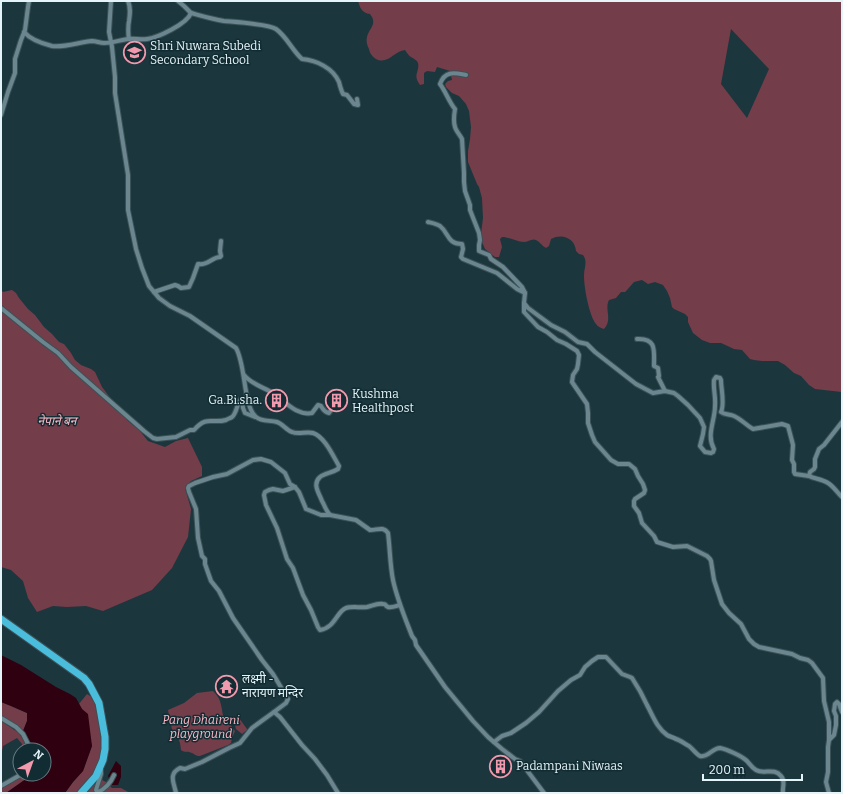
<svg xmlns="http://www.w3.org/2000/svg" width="843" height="794" viewBox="0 0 843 794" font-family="Bitter,'Noto Sans Devanagari',serif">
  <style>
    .green { fill: #743d4a; fill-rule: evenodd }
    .water { fill: #2f000f }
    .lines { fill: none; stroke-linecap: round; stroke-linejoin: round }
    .street-casing { stroke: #3a5157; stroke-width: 6 }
    .highway-casing { stroke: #3a5157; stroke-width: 9 }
    .street { stroke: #6b868f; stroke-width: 4 }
    .highway { stroke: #49bddb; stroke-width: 7 }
    .labels { text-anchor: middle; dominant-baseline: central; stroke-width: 3; stroke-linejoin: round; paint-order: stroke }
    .poi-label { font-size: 12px; fill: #e5f4f8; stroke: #122c33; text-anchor: start }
    .park-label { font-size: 12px; font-style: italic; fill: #fcbac7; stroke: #122c33 }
  </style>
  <rect width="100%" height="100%" fill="#1c363d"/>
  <!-- green -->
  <g class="green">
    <path d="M358,1H842V392L815,389L809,385L801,376L794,373L785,365L778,361H762L754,360L750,359L742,350L734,349L721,343H710L702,340L693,333L688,322V317L685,314L674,309L672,307L670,298L667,291L663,285L655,282L648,284L642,280L634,282L627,290L625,292H621L616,298L609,300C604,310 613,319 604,329C601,328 598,327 596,324C589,315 584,287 584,276C584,267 588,262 583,255L579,254L576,251C575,238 562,233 551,239L549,246L546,248C542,246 540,242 536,240C532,238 528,242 524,242C516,242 510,237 502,237L500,239L502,247L499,257H495L485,249L482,242L481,234L483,218L482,198L479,187L477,184L468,162V151L470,139L471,127L469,111L466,104L459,96L452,93L446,87L445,84L448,81L452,80L450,71L437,67L435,72L427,71L424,73V84L420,85C412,74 420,72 418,63C417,60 414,59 411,57C409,56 407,53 405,50C394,51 388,65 376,59C372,56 370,54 369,49C367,45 366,41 367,37C369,28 378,24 370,14C362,13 360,8 358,1ZM731,29L769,69L747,118L721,84Z"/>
    <polygon points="1,290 3,292 12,290 16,293 19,298 28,309 35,315 44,327 52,334 59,342 64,344 71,353 75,360 81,365 91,369 95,372 102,387 128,421 139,430 148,441 165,447 176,441 188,438 202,467 202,476 191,481 185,488 191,509 188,537 172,568 152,590 103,611 86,606 67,607 53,606 37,612 28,598 23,581 11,570 1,567"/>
    <path d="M213,691C217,695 220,699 221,705C222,708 222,712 223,715C226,720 231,725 235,731L232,738L231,743L228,745L200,756C195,756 195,754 192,753C188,751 185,753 181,750L180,743L178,738L174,739L168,710L184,703L197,693Z"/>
    <path d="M87,694L95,699C100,721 109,752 95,772C89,779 82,786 76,793H65L73,782L83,771L92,746L82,709L79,704Z"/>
    <polygon points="1,702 11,706 27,713 27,721 23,731 1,717"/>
    <polygon points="239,718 247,729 247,730 242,734 236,729 234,722"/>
    <polygon points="1,721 19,733 29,750 23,750 22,744 17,738 3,746 1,756"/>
    <polygon points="24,774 33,774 6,793 1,793 1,787"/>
    <polygon points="98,778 106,782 112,788 121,788 130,793 85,793"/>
  </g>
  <!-- water -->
  <g class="water">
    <polygon points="1,655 21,665 56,687 70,694 76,698 82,709 88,714 92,746 83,771 73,782 65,793 6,793 33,774 44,774 44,762 46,755 44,755 44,750 32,750 31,746 23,731 27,721 27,713 11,706 1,702"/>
    <polygon points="116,761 121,766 121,777 118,785 112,785 108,776"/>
  </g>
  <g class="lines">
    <defs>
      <g id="street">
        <path d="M111,1L109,32L112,47L115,77V93L128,175V210L136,249L142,268L149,286L159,298L170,306L190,316L236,348C246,365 243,406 256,417C262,422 270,420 277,422C283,424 286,430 292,432C299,435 306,431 313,433C325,437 333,456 339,466L338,469C332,473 325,473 320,477C312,484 319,493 322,501C325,506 326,511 330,515"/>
        <path d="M128,1C131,8 130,14 129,21C128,25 128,35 129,39"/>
        <polyline points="178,1 184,6 191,13"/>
        <path d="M24,32C30,39 44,44 52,46C63,48 80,42 92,41C96,41 100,43 104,43C112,43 120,40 128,39C134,38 141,40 147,39C157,38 187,24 191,13C202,16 212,19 224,21C234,22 269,24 276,29C287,37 292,50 302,59C316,60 333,68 339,82C340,86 341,90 343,94L347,95L354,104L358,105L357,99"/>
        <polyline points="1,115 8,92 15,73 15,59 21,40 25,30 28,7 29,1"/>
        <path d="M428,222C432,223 437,224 440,226C449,233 447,244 462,244L463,249L461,257L463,259L497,273L517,289L525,293L522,287L503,267L491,259L489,255L479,251V245L480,240L479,233L470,210V205L465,191L464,182V173L462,139C460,135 456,131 455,127C453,121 454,115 455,109C449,102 446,92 440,84C445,70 455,73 466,75"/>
        <path d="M154,292L175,285L178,286L181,288L189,287L193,278L198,264H199C206,266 213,257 220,257L221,256L220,251L221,241"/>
        <path d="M525,293L524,303L528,308L551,325L565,332L578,342L587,344L595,352L636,384L653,393L665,391L674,393L678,396L688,405L700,418L704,427L703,434L700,446L705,452L711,453L713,452L714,449C706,435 715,421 715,406C716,397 713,389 714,380L716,377L720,378L721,380C721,389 725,404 721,412C725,415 729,414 734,416C741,419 746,425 753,429L782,424L788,426L793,445L792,460L794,464V472L795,474L809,476L810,472L814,469L815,467V459L819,449L824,445L842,422"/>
        <polyline points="524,303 524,312 538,327 547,332 557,340 566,344 577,351 579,355 578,364 577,369 573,375 572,382 587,404 588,413 588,423 592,435 595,442 611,460 618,464 629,464 635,469 638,476 643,484 645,490 644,493 635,499 634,501 634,506 639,513 642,523 654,536 657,542 673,547 687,546 707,556 710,559 711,561 714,580 722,604 729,613 741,624 749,639 754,644 759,647 792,654 800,658 808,660 812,663 823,678 824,701 829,722 829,740"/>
        <path d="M1,308L43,342L58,353L71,367L144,431L153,438L157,439L176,437L190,430H194C207,415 212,424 226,420C227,419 231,418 232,417C236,414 237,405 240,400H242L243,408L245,413L255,417"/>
        <path d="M637,339C657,338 654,351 654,366L658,368L659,376L658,377L665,391"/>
        <path d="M244,375C251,384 263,387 273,393C285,401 296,416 312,413L318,405L321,406C323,409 324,412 329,413L331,410"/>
        <path d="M809,476C815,479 822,479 828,483C833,486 837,492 842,497"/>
        <path d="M295,487L283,491L273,489L269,490L265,492L264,495L266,505L277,528L287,559L293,568L303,595L311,610L318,627L320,630C335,628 337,611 346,608C352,606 361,608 367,607C372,606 377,603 383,604C387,604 384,605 388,607C392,608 396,606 400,605"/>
        <path d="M274,712L286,703L288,699L273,674L262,660L233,618L219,591L211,581L205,564V559L202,556L198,538L196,509L189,492L188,488L189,486L195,483L213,477L227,474L253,460L261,459L271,462L285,473L290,484L295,487L299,492L306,509L321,515H330L356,520L370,530C378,530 383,526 388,533C390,549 390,565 393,580C397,599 405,618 412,636L415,640L416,645L445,687L473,721L488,737L502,749L515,759L520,761L544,793"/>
        <polyline points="1,718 16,727 23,734 31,750"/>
        <path d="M494,742L502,736L511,733L526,723L539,712L558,691L571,680L580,675L585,667L592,661L598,657H606L622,674L630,677L632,678C638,687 643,696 647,705C653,716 657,728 667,735C670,737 673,737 676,739C680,740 685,744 689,746C693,749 696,754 700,756C708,758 712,748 720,748C726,749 742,756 747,761C750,764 752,768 756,770C764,775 774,767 781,776C786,781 782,787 783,793"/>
        <path d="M101,768V774L96,790L98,792C105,789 111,782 114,775"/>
        <polyline points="1,786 22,774"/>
        <path d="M176,793C174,783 168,774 180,768L185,769L202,762L229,748L240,743L252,728L274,712L280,717L302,745L315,759L327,775L338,793"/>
        <polyline points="829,793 826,782 828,772 828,747 829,740 834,735 836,725 836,716 834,711 835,704 837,702 839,704 842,712"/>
      </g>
      <polyline id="highway" points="1,619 84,678 89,684 99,703 105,737 105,749 103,760 96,776 81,793"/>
    </defs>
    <!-- street casing -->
    <use href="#street" class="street-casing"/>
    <!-- highway casing -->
    <use href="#highway" class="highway-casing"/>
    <!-- street -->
    <use href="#street" class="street"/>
    <!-- highway -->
    <use href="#highway" class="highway"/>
  </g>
  <!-- icons -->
  <defs>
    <symbol id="school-ring" viewBox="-11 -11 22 22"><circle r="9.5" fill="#122c33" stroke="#f29aad" stroke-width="1.5"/><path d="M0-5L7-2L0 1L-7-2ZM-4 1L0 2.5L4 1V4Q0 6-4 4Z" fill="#f29aad"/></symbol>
    <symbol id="building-ring" viewBox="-11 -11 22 22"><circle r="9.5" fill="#122c33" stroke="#f29aad" stroke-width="1.5"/><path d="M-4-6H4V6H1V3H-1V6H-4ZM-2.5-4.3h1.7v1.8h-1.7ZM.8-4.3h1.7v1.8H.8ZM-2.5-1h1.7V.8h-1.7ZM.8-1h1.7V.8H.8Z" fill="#f29aad"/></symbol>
    <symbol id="temple-ring" viewBox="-11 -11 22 22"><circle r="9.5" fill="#122c33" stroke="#f29aad" stroke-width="1.5"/><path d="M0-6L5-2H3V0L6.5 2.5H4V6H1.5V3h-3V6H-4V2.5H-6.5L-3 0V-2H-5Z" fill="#f29aad"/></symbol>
  </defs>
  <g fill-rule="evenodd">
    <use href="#school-ring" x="122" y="40" width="25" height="25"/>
    <use href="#building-ring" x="264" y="388" width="25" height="25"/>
    <use href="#building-ring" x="324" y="388" width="25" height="25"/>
    <use href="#temple-ring" x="214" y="674" width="25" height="25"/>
    <use href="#building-ring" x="488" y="754" width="25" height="25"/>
  </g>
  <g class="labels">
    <!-- poi labels -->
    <g class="poi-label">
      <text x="150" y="46">Shri Nuwara Subedi<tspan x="150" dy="14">Secondary School</tspan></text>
      <text x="352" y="394">Kushma<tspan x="352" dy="14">Healthpost</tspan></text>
      <text x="262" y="400" text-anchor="end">Ga.Bi.sha.</text>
      <text x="242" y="679">लक्ष्मी -<tspan x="242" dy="14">नारायण मन्दिर</tspan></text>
      <text x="516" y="766">Padampani Niwaas</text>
    </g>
    <!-- park labels -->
    <g class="park-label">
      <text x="57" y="421">नेपाने बन</text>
      <text x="201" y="720">Pang Dhaireni<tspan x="201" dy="14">playground</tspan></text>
    </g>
  </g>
  <!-- border -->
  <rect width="843" height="794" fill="none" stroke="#e5f4f8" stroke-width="4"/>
  <!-- north arrow -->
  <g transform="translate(32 762) rotate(41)"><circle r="19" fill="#122c33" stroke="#667c82"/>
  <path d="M0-3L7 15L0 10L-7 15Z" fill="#f29aad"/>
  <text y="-6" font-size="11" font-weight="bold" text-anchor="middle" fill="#e5f4f8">N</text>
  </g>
  <!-- scale -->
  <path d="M703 774v6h99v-6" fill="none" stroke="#e5f4f8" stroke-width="2"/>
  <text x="709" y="774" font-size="12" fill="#e5f4f8" stroke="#122c33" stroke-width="3" paint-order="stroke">200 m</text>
</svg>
